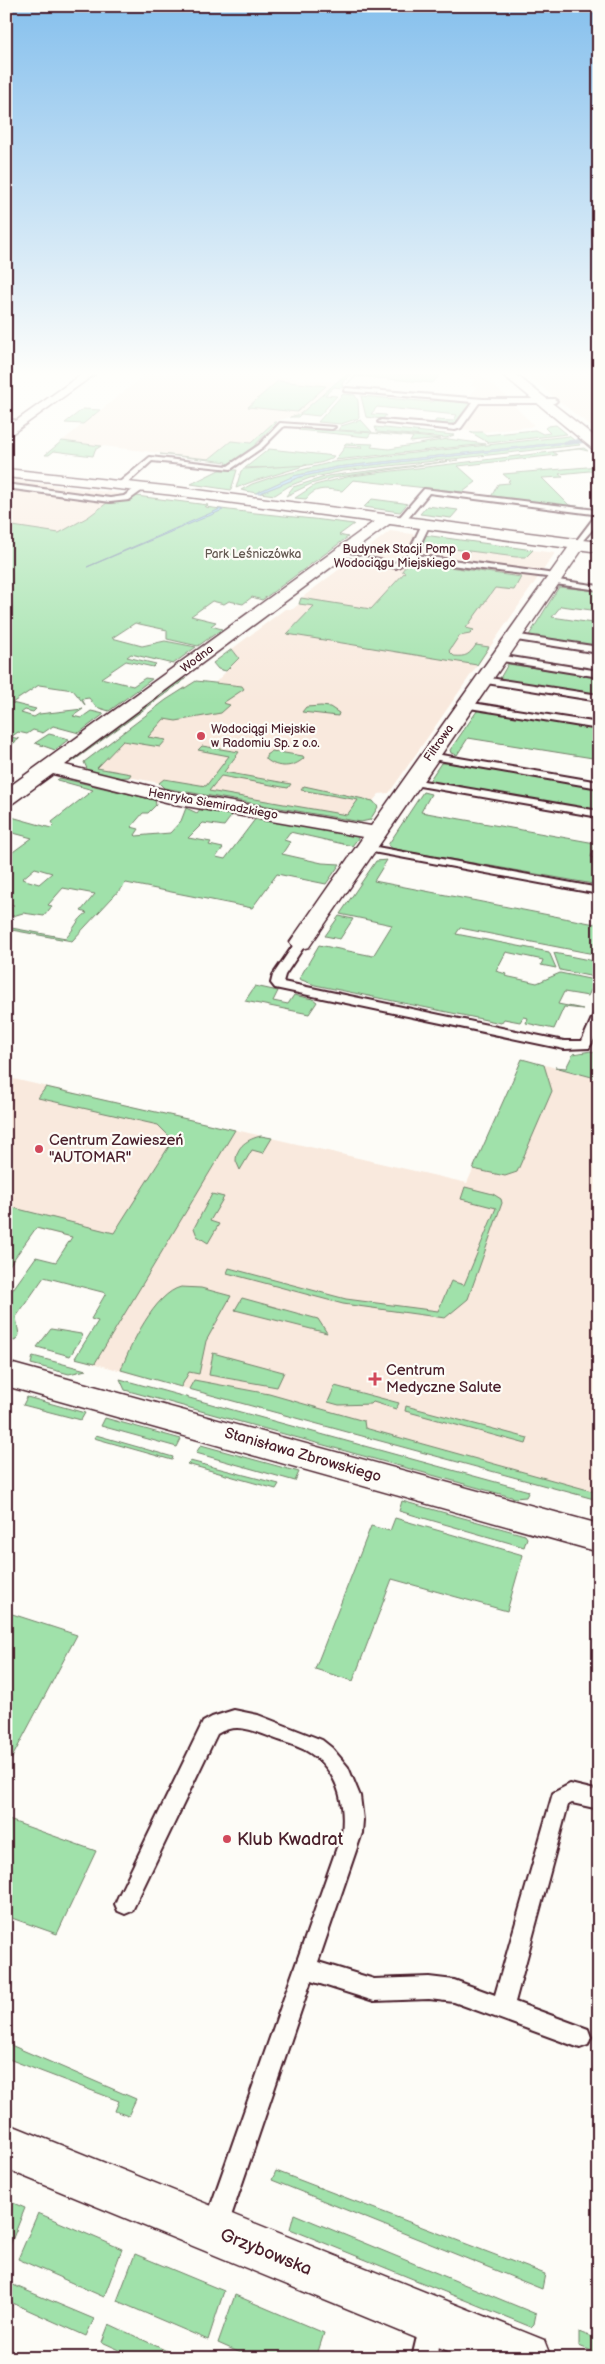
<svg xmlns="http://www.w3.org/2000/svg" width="605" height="2364" viewBox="0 0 605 2364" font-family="'Balsamiq Sans',sans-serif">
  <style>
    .built { fill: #f9e9dd }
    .green { fill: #a0e1aa; stroke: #75806a; fill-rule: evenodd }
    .water { fill: #94d1f5; stroke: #768aa4 }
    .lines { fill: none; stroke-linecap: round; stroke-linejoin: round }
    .stream { stroke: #768aa4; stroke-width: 4.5 }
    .service-casing { stroke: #4a1f2b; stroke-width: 4 }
    .minor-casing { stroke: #4a1f2b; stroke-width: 3 }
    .tertiary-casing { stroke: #4a1f2b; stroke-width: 3 }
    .service { fill: #fdfcf7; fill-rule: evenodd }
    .minor { fill: #fdfcf7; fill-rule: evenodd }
    .tertiary { fill: #fdfcf7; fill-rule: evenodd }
    .poi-dot { fill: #d1495b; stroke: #fdfcf7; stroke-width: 2 }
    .labels { text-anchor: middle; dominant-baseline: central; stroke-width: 4.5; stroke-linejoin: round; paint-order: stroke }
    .far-poi-label { font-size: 12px; fill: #4a1f2b; stroke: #fdfcf7; text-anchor: end }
    .far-park-label { font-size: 12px; fill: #645951; stroke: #fdfcf7 }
    .far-street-label { font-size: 12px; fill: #4a1f2b; stroke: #fdfcf7 }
    .poi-label { font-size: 15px; fill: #4a1f2b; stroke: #fdfcf7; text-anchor: start }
    .street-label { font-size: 15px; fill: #4a1f2b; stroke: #fdfcf7 }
    .near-poi-label { font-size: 18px; fill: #4a1f2b; stroke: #fdfcf7; text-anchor: start }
    .near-street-label { font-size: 18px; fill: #4a1f2b; stroke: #fdfcf7 }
  </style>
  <rect width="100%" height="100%" fill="#fdfcf7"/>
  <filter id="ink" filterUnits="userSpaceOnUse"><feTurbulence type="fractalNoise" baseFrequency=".02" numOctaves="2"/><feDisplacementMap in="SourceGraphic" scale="10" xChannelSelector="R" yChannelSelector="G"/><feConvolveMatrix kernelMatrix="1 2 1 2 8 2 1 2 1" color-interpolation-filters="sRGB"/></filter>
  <g filter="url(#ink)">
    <!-- built -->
    <g class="built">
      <polygon points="146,374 273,374 272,376 335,382 300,414 274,422 251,443 231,441 209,459 62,441"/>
      <polygon points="451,374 480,374 512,401 469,397 477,387 471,386 475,379 458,377 459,375"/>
      <polygon points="572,374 599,374 599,433 529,377"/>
      <polygon points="490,403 512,404 534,425 529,427 482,432 463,429 478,406"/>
      <polygon points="6,479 208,505 77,564 6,554"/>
      <polygon points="390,531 555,553 389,793 379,794 373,801 378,807 370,820 361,822 164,788 159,783 129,777 116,778 84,762 189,684 196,681 215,683 239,658 232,649 285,609 293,609 300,603 300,599 350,561 362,557 359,555"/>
      <polygon points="522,1059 599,1079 599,1495 594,1499 85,1361 148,1257 6,1221 6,1081 9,1078 467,1183"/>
    </g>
    <!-- green -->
    <g class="green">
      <polygon points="346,374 351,374 342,383 343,388 334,387 325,395 337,396 319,416 301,414 298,417 290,417 300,414"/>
      <polygon points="356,374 440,374 433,383 356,376 347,384"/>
      <polygon points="278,381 279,381 326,386 297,412 248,407"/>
      <polygon points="343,394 355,395 358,401 359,418 341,424 318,422"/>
      <polygon points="361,396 432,402 438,399 470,403 456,422 450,425 434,423 436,420 453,421 457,415 377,407 371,414 386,415 383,419 366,417"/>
      <polygon points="83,409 100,410 83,424 65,423"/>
      <polygon points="361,420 372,432 338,430 341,426"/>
      <polygon points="274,422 277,422 253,447 228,466 224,466 227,462 160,454 209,459 231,441 251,443"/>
      <polygon points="548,426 556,425 567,434 489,443 470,432 482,432 486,435 535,430 543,434 550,433 545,428"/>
      <polygon points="375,427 454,435 446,438 377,432"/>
      <path d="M300,428C347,432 394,433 441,439L410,442L413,437L371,433L368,437L298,430Z"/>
      <polygon points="569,436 575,441 337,467 294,476 256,493 241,490 252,484 273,477 333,462"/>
      <polygon points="448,439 486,444 335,460 345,447 361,448 362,446 344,445 346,443 373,444 371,447 389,449"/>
      <polygon points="62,441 101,446 95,450 93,456 54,451 49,455 45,455"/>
      <polygon points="577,442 580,445 343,471 310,478 289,486 275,495 260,493 300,477 336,469"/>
      <path d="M584,448L588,451L579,449L553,452L557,455L458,466L476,482L463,492L353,480L342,491C327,489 316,486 306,499L295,498L315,485L351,476Z"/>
      <path d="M269,449L334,456C324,469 264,467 245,468Z"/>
      <polygon points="458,460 332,478 311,484 286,496 293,487 328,476"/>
      <polygon points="307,465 254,481 236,488 241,471 244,469"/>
      <polygon points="599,466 599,470 559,474 563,477 542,478 569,505 585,507 584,509 491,497 498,484 510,483 508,481 510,480 503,474"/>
      <polygon points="219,470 237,470 231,490 191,484"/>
      <path d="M136,496L208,505L205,507C255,514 304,517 354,524L339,535L348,537L262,600L252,597L243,604L229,601L224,604L212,601L191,616L216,622L211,626L222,629L198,646L167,639V630L135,623L112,638L142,646L165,641L196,647L173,664L131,654L127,657L156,664L153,667L126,661L101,678L133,686L145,678L152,679L109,711L96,707L89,698L82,699L85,705L73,690L39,685L12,703L36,709L33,712L25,710L21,713L34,717L39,714L83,709L73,716L81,718L91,711L104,714L79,733L53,726L43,733L33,730L27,734L18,732L11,737L19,739L6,749V525L59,533L88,517L107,503L124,501Z"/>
      <polygon points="372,499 403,503 407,504 400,512 364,507"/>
      <polygon points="427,506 458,510 451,518 420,514"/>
      <polygon points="424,535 533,550 526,557 516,557 422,545"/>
      <path d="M413,562L521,577L514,590L495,588L466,628L474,630L470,634L459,636L449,651L454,656C466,657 469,655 476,645L489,647L477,665L287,634L314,606L299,604L301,598L371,609L405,572L402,571L407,564Z"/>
      <polygon points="559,587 599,591 599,611 561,606 552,617 599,624 599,647 528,637"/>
      <polygon points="232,649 239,658 226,671 218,669 213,663"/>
      <polygon points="508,664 599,677 599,696 499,680"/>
      <polygon points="187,678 72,762 71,760 174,684"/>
      <polygon points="196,681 242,686 244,689 223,703 230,705 221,713 176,721 164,719 148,737 166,740 160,747 123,741 97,768 131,774 129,777 116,778 88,771 84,762 166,700"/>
      <polygon points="321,706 330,707 339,713 338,716 302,712 306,707"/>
      <polygon points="479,710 599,729 599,759 468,738 457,755 451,753 450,750 477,711"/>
      <polygon points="49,734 69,739 55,750 35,743"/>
      <polygon points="202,746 239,752 224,772 291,784 288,788 221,776 209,791 347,815 358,800 301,790 304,786 373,801 378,807 370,820 361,822 164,788 159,783 164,779 206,786 229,756 198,750"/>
      <path d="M272,751L303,756L304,758C294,768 277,769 266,759V755Z"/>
      <polygon points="441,763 449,763 599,788 599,812 429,781"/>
      <path d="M60,778L155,800L156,805L148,813H143L131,827L139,829L135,835L136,836L170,833L181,821L186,808L197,813L201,808L233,814L224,826L203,823L188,838L211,842L209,845L223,848L216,857L225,859L256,818L359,837L352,846L290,832L284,840L290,842L282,854L322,863L340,864L326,884L277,874L252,908L126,883L72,941L6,929V927L66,938C74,930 77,919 87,913L81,911L95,894L63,888L48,905L52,906L44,916L23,913L6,918V912L14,905L6,903V857L32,838L6,831V818L8,816L51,828L54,825L52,822L93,790L57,780ZM35,868L52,873L39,884L22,879Z"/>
      <polygon points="423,792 431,794 421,812 595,843 591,857 599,859 599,885 393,849 388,845"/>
      <polygon points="387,860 374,881 595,924 599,916 599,955 460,928 456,934 549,952 556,968 541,965 543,960 506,952 496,971 506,974 505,976 537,983 560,973 599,981 598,991 591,990 588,996 564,992 558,1004 583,1009 564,1007 554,1029 526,1023 528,1018 523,1017 520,1022 504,1019 501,1023 315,985 299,979 319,945 373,956 392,925 340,914 376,861"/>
      <polygon points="339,916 353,919 340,939 325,936"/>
      <polygon points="554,953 599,962 599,978 560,970"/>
      <polygon points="255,986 278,991 273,1001 288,1004 294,995 313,999 317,1002 309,1014 245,1001"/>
      <polygon points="591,1051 599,1055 599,1079 555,1067 566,1068 573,1054"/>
      <polygon points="522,1059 544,1065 552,1091 517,1172 505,1176 473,1169"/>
      <polygon points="46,1087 235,1130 95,1363 75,1358 98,1321 91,1319 106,1293 44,1277 16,1317 19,1335 15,1341 6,1339 6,1299 36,1257 56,1262 72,1237 36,1228 6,1270 6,1206 114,1233 173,1140 158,1125 38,1098"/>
      <path d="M261,1136L272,1138L263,1153L252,1150L240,1170L236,1161C236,1146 248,1139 261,1136Z"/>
      <polygon points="465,1187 493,1194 501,1199 502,1203 468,1299 445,1318 343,1304 227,1273 229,1268 346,1299 438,1311 451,1281 464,1285 496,1208 461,1199"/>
      <polygon points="212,1194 224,1197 210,1221 219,1224 208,1243 197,1236 194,1228"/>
      <path d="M181,1287L201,1288L231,1296L206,1341L199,1374L189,1372L181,1387L121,1370C130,1346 155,1293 181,1287Z"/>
      <polygon points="242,1298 318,1319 327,1333 235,1310"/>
      <polygon points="51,1329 81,1334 82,1337 70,1356 37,1347"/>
      <polygon points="213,1353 283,1372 284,1372 277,1387 209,1375"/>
      <polygon points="33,1356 86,1370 69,1374 31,1364"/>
      <polygon points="120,1379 492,1481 529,1491 526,1497 515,1498 125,1390"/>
      <polygon points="194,1380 269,1394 364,1421 365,1428 599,1493 599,1495 594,1499 189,1389"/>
      <polygon points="335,1386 399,1403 396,1409 373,1402 371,1404 339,1405 328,1402"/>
      <polygon points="27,1397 85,1413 81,1420 23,1405"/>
      <polygon points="406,1406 528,1438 526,1444 405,1411"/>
      <polygon points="105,1418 181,1439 177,1447 101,1426"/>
      <polygon points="96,1435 173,1457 172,1460 94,1438"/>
      <polygon points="201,1445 299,1472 295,1481 196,1453"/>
      <polygon points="190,1461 279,1484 276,1489 187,1464"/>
      <polygon points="402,1501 525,1535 527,1538 524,1547 399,1511"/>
      <polygon points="395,1518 523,1555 507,1611 392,1579 353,1681 315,1669 371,1526 390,1531"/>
      <polygon points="6,1612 77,1635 6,1769"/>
      <polygon points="6,1819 96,1851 57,1934 6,1916"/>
      <polygon points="6,2043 136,2099 128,2116 115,2111 119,2101 6,2058"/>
      <polygon points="276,2171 545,2274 542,2289 272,2180"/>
      <polygon points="6,2200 25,2208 7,2253 6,2253"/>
      <polygon points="38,2213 122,2249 104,2297 18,2259"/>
      <polygon points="294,2214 536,2314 534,2324 531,2327 290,2229"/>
      <polygon points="135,2254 224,2291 208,2340 117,2301"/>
      <polygon points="6,2282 94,2319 86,2336 6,2300"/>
      <polygon points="235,2295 324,2333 316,2358 252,2358 218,2343"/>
      <polygon points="109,2324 182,2358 137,2358 102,2342"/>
      <polygon points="579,2332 599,2340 599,2354 579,2346"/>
    </g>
    <!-- water -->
    <g class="water">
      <polygon points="575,441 577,442 336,469 300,477 260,493 256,493 294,476 337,467"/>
      <polygon points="220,509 223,510 87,567"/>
    </g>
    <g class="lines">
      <!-- stream -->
      <polyline class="stream" points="565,443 599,439"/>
      <defs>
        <g id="service">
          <polygon points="346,388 483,399 554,399 557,401 554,403 479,403 461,428 455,430 378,422 381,420 455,426 473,402 344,391"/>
          <polygon points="6,419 25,422 22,424 6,423"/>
          <polygon points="280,423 335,427 332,429 284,426 263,447 231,469 152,461 123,487 116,485 150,457 228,466 259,445"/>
          <polygon points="6,484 110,498 124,496 140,485 147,487 129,500 110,502 6,488"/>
          <polygon points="424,489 596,510 599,511 599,522 578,546 574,544 593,519 593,514 429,493 404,523 398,523 398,519"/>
          <polygon points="426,522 430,524 415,555 555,574 559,576 555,578 411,560 396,568 335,554 339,552 395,563 407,556 422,524"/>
          <polygon points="551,579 599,586 599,590 548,583 547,581"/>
          <polygon points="513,634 599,647 599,653 510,639 509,637"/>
          <polygon points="499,655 599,671 599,677 496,660 496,656"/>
          <polygon points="483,677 599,695 599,701 480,682 479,680"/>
          <polygon points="466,702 599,723 599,729 463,707 461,705"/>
          <polygon points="430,753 599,782 599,788 427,758 427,754"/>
          <polygon points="412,779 599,811 599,817 408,784 407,782"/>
          <polygon points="366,845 599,888 599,894 362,850 361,848"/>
          <polygon points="301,939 307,942 285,975 283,982 564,1041 582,1041 593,1016 599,1012 599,1031 589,1048 564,1049 275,988 271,983 273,975 297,940"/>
          <path d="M234,1710L258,1715L322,1740L332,1748L348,1767L360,1796L363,1820L362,1833L318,1962L374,1979L429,1977L454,1980L495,1995L553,1793L570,1784L599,1791V1809L572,1803L568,1805L515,2002L588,2029L591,2037L588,2045L580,2048L454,2002L429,1999L374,2001L311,1981L227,2228L223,2236L215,2240L207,2236L203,2228L342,1833C346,1800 336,1767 305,1750C293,1744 280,1741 268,1736C250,1729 234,1723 217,1734L132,1911L125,1914L118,1911L115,1904L118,1897L203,1722L212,1717Z"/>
          <polygon points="431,2312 440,2315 443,2324 437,2358 412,2358 422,2315"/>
        </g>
        <g id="minor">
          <polygon points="82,374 95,374 6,438 6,428"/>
          <polygon points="387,515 392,516 394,519 392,522 65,765 174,792 371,826 573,541 583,541 586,544 309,947 301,949 293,947 290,942 363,837 174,804 53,774 13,803 6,805 6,789 382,516"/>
          <polygon points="6,2123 544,2340 551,2358 465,2358 6,2169"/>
        </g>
        <g id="tertiary">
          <polygon points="502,374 515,374 599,440 599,451 594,450"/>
          <polygon points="6,469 174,487 599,542 599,552 174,495 6,477"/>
          <polygon points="6,1362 599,1524 599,1552 6,1386"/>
        </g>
      </defs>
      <!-- service casing -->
      <use href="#service" class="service-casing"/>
      <!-- minor casing -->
      <use href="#minor" class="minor-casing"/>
      <!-- tertiary casing -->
      <use href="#tertiary" class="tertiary-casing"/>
      <!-- service -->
      <use href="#service" class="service"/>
      <!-- minor -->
      <use href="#minor" class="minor"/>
      <!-- tertiary -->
      <use href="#tertiary" class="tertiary"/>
    </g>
  </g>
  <!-- sky -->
  <linearGradient id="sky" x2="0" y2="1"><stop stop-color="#86c0ed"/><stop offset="0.53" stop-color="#fefefb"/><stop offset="1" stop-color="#fefefb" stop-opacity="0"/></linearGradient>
  <rect width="605" height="704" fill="url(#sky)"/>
  <!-- markers -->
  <g class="poi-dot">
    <circle cx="466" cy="556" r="5"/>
    <circle cx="201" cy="736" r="5"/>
    <circle cx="39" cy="1149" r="5"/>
    <path d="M372.5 1371.5h5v5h5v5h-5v5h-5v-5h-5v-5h5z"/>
    <circle cx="227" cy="1839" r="5"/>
  </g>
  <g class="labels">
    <!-- far-poi labels -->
    <g class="far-poi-label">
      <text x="456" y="549">Budynek Stacji Pomp<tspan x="456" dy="14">Wodociągu Miejskiego</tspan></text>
      <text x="211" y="729" text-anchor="start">Wodociągi Miejskie<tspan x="211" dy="14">w Radomiu Sp. z o.o.</tspan></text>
    </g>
    <!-- far-park labels -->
    <g class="far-park-label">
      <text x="253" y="554">Park Leśniczówka</text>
    </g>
    <!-- far-street labels -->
    <g class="far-street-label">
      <text transform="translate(197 659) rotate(-37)">Wodna</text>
      <text transform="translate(439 743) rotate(-55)">Filtrowa</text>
      <text transform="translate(213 804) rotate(10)">Henryka Siemiradzkiego</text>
    </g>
    <!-- poi labels -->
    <g class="poi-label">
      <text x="49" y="1140">Centrum Zawieszeń<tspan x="49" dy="17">"AUTOMAR"</tspan></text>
      <text x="386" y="1370">Centrum<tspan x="386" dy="17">Medyczne Salute</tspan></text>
    </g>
    <!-- street labels -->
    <g class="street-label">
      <text transform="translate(303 1455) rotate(16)">Stanisława Zbrowskiego</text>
    </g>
    <!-- near-poi labels -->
    <g class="near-poi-label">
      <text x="237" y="1839">Klub Kwadrat</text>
    </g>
    <!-- near-street labels -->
    <g class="near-street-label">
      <text transform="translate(266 2252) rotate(22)">Grzybowska</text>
    </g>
  </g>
  <!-- margin -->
  <rect width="605" height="2364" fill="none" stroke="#fdfcf7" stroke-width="25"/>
  <rect x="12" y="12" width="580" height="2339" fill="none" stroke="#4a1f2b" stroke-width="2" filter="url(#ink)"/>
</svg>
